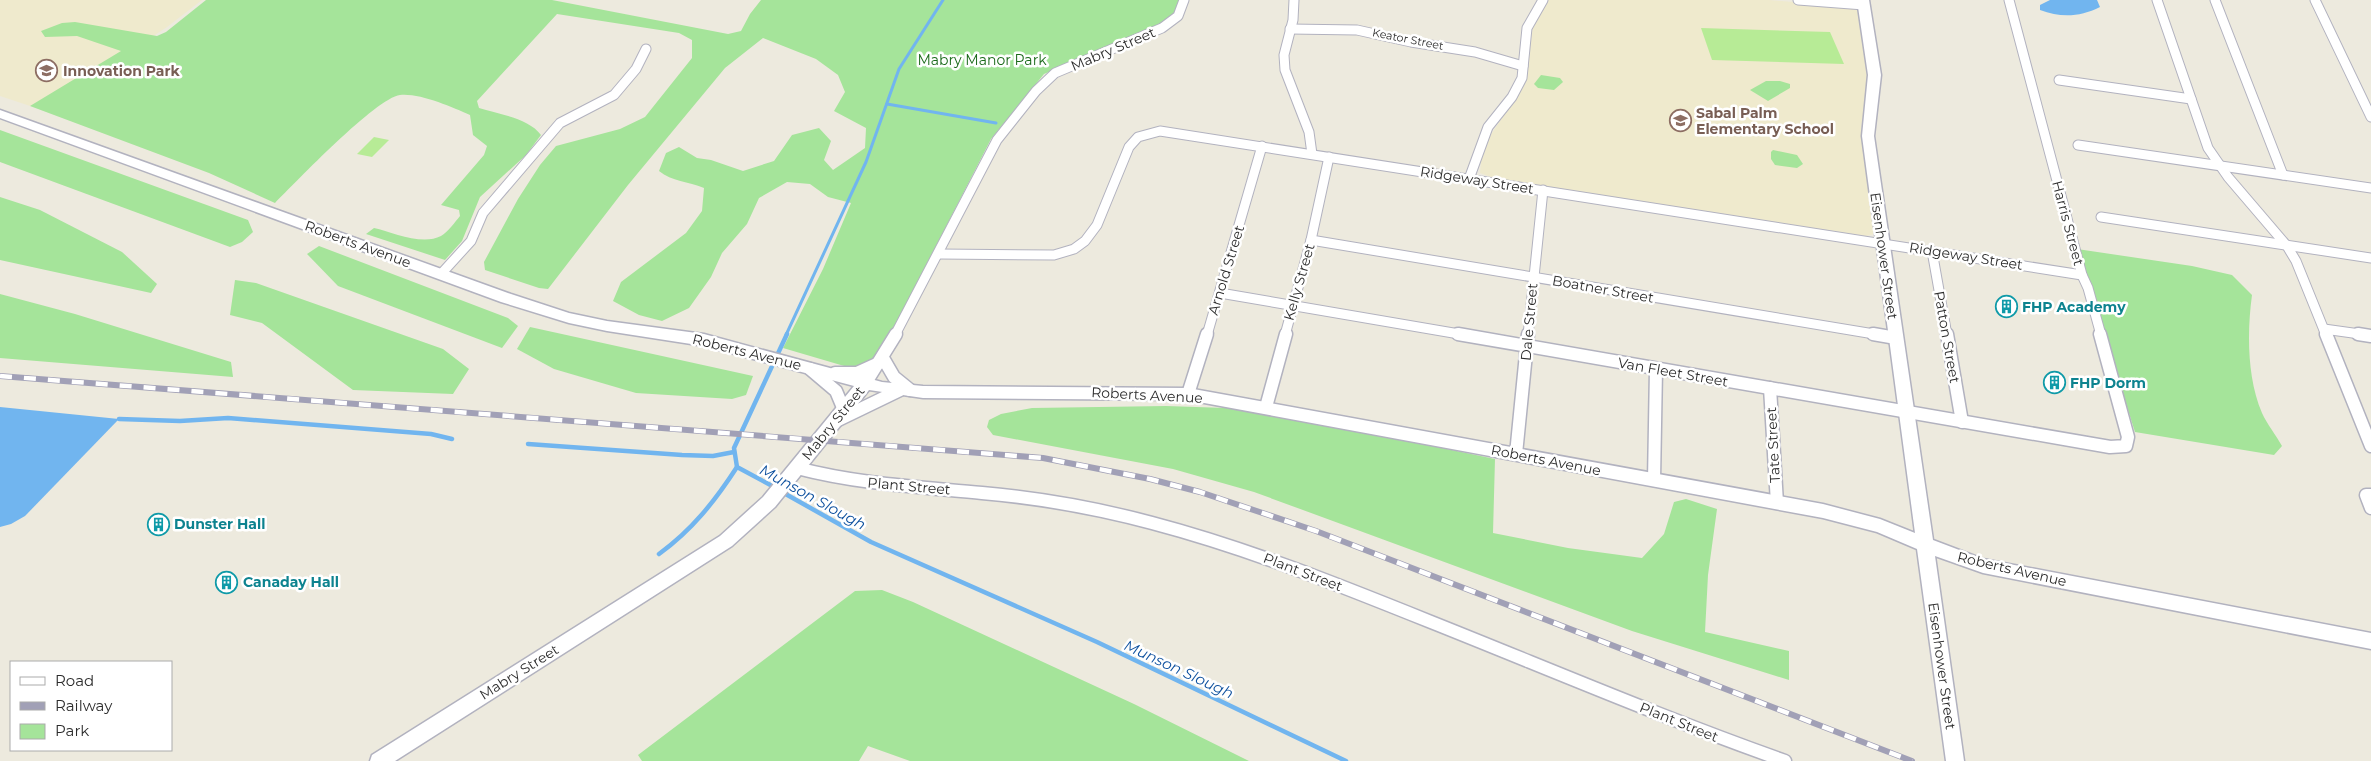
<svg xmlns="http://www.w3.org/2000/svg" width="2371" height="761" viewBox="0 0 2371 761" font-family="Montserrat,sans-serif">
  <style>
    .education { fill: #efeacd }
    .green { fill: #a5e49a }
    .pitch { fill: #b7eb96 }
    .water { fill: #71b5ef }
    .lines { fill: none; stroke-linecap: round; stroke-linejoin: round }
    .stream-far1 { stroke: #71b5ef; stroke-width: 3 }
    .stream { stroke: #71b5ef; stroke-width: 4.5 }
    .minor-far1-casing { stroke: #b2b2bf; stroke-width: 11 }
    .minor-casing { stroke: #b2b2bf; stroke-width: 15 }
    .tertiary-casing { stroke: #b2b2bf; stroke-width: 3 }
    .minor-far1 { stroke: #fff; stroke-width: 9 }
    .minor { stroke: #fff; stroke-width: 12 }
    .tertiary { fill: #fff; fill-rule: evenodd }
    .rail-casing { stroke: #a1a0b6; stroke-width: 6 }
    .rail { stroke: #fff; stroke-width: 4.5; stroke-dasharray: 12; stroke-linecap: butt }
    .labels { text-anchor: middle; dominant-baseline: central; stroke-width: 5; stroke-linejoin: round; paint-order: stroke }
    .far-street-label { font-size: 11px; fill: #2c2c2c; stroke: #fff }
    .street-label { font-size: 14px; fill: #2c2c2c; stroke: #fff }
    .park-label { font-size: 14px; fill: #1b6a1a; stroke: #fff }
    .education-label { font-size: 14px; font-weight: bold; fill: #785e54; stroke: #fff; text-anchor: start }
    .culture-label { font-size: 14px; font-weight: bold; fill: #0d838f; stroke: #fff; text-anchor: start }
    .water-label { font-size: 15px; font-style: italic; fill: #0d509e; stroke: #fff }
  </style>
  <rect width="100%" height="100%" fill="#edeade"/>
  <!-- education -->
  <g class="education">
    <polygon points="0,0 202,0 167,27 138,46 30,106 0,96"/>
    <polygon points="1548,0 1769,0 1854,7 1859,9 1869,73 1861,128 1874,234 1866,236 1553,188 1494,178 1480,173 1481,161 1490,136 1526,82 1533,26"/>
  </g>
  <!-- green -->
  <g class="green">
    <path d="M206,0H552L728,34L741,31L750,14L761,0H1179L1175,14L1158,26L1044,74L991,139L896,324L874,358L861,366L851,368L783,348L823,269L851,203L828,197L810,184L787,182L759,198L747,224L722,253L711,277L689,308L662,321L639,315L613,301L621,282L686,233L702,211L704,188C688,181 672,182 659,171L666,153L679,147L697,158L711,160L743,171L774,161L792,135L819,128L831,141L824,160L833,170L865,148L866,128L834,111L845,92L838,75L816,59L763,38L725,68L628,185L548,289L539,288L485,270L484,262L518,199L540,165L556,146L620,129L645,117L692,58V40L679,33L557,14L477,101L479,108C498,114 529,118 541,135L526,155L480,197L462,241L445,260L366,234L374,228C392,232 422,246 441,236C448,232 455,222 460,216L459,210L441,205L484,155L487,146L473,135L470,115C452,107 420,93 400,95C376,98 296,182 275,203L209,173L30,106L121,51L77,36L45,37L41,31L62,23L75,22L157,36L166,32Z"/>
    <polygon points="1541,75 1560,78 1563,82 1554,90 1538,88 1534,84"/>
    <polygon points="1766,81 1780,81 1790,84 1790,88 1768,101 1750,90"/>
    <polygon points="0,130 248,220 253,232 242,242 230,247 0,162"/>
    <polygon points="1773,150 1797,155 1803,164 1797,168 1775,165 1771,159 1771,152"/>
    <polygon points="0,197 40,210 122,252 157,284 151,293 0,260"/>
    <polygon points="319,246 508,318 518,326 502,348 338,286 307,254"/>
    <path d="M2077,249L2192,266L2232,275L2252,295C2247,332 2247,378 2262,413C2267,424 2276,435 2282,446L2274,455L2135,432Z"/>
    <polygon points="235,280 256,283 443,349 469,369 453,394 353,390 262,323 230,315"/>
    <polygon points="0,294 75,314 231,362 233,377 0,358"/>
    <polygon points="530,327 753,376 746,395 732,399 636,393 554,369 517,349"/>
    <polygon points="1166,406 1256,409 1495,459 1493,533 1568,548 1642,558 1664,534 1674,502 1686,499 1717,509 1708,575 1705,632 1789,651 1789,680 1632,631 1254,492 1173,469 993,435 987,427 989,420 1001,414 1032,408"/>
    <polygon points="882,590 913,602 1134,704 1249,761 910,761 868,746 859,761 642,761 638,755 855,591"/>
  </g>
  <!-- pitch -->
  <g class="pitch">
    <polygon points="1701,28 1830,32 1844,64 1712,60"/>
    <polygon points="374,137 389,140 372,157 357,154"/>
  </g>
  <!-- water -->
  <g class="water">
    <path d="M2050,0H2097L2100,7C2080,17 2061,18 2040,10V5Z"/>
    <polygon points="0,407 119,419 25,516 11,524 0,527"/>
  </g>
  <g class="lines">
    <!-- stream-far1 -->
    <g class="stream-far1">
      <polyline points="887,104 996,123"/>
      <polyline points="786,335 866,162 899,69 943,0"/>
    </g>
    <!-- stream -->
    <g class="stream">
      <polyline points="119,419 180,421 228,418 431,434 452,439"/>
      <polyline points="528,444 682,455 713,456 734,452"/>
      <polyline points="776,488 737,467 734,448 787,334"/>
      <polyline points="782,492 871,542 1097,642 1346,761"/>
      <path d="M659,554C692,530 715,501 737,467"/>
    </g>
    <defs>
      <g id="minor-far1">
        <polyline points="1294,0 1293,20 1284,55 1285,70 1309,132 1312,154"/>
        <polyline points="1798,0 1864,5"/>
        <polyline points="2009,0 2082,275 2088,288 2101,335"/>
        <polyline points="2157,0 2208,148 2228,177 2287,246 2296,261 2326,335"/>
        <polyline points="2215,0 2283,175"/>
        <polyline points="2315,0 2371,117"/>
        <polyline points="1290,29 1357,30 1411,42 1475,52 1523,66"/>
        <polyline points="2059,80 2191,99"/>
        <polyline points="2078,145 2371,188"/>
        <polyline points="1469,179 1488,127 1512,97 1522,78 1527,28 1543,0"/>
        <polyline points="2101,217 2371,258"/>
        <polyline points="1311,240 1880,335"/>
        <polyline points="1932,251 1947,335"/>
        <polyline points="939,254 1054,255 1074,249 1085,241 1097,225 1129,147 1138,137 1160,131 2082,275"/>
        <polyline points="441,274 471,241 483,213 560,123 614,95 636,69 646,49"/>
        <polyline points="1220,293 1465,335"/>
        <polyline points="2324,329 2367,335"/>
        <polyline points="895,335 997,140 1036,91 1055,73 1162,28 1178,16 1184,0"/>
        <polyline points="1207,335 1262,146"/>
        <polyline points="1285,335 1311,240 1329,157"/>
        <polyline points="1528,335 1543,190"/>
      </g>
      <g id="minor">
        <polyline points="1458,334 2110,447 2126,446 2128,437 2100,334"/>
        <polyline points="1873,334 1896,338"/>
        <polyline points="1947,334 1962,422"/>
        <polyline points="2326,334 2371,446"/>
        <polyline points="2358,334 2371,336"/>
        <polyline points="883,358 894,377 910,390"/>
        <polyline points="810,369 836,391 844,410"/>
        <polyline points="835,373 857,373 879,363"/>
        <polyline points="865,384 896,334"/>
        <polyline points="1770,388 1777,503"/>
        <polyline points="1188,394 1207,334"/>
        <polyline points="1266,407 1286,334"/>
        <polyline points="838,420 900,390"/>
        <polyline points="1516,454 1528,334"/>
        <path d="M797,468C858,484 920,487 982,493C1039,498 1096,508 1152,523C1247,548 1339,585 1431,622C1549,669 1666,719 1785,761"/>
        <polyline points="1654,480 1656,369"/>
        <polyline points="2371,495 2366,495 2371,508"/>
      </g>
      <polygon id="tertiary" points="1857,0 1869,0 1881,75 1874,136 1933,540 1983,559 2371,633 2371,649 1983,573 1935,556 1964,761 1946,761 1917,549 1877,532 1823,518 1188,400 923,398 869,390 775,507 732,546 395,761 370,761 372,755 720,536 763,497 854,386 704,346 607,331 569,323 501,302 0,118 0,110 511,294 569,313 607,321 704,334 882,382 923,386 1188,388 1823,504 1880,519 1915,533 1862,136 1868,75"/>
    </defs>
    <!-- minor-far1 casing -->
    <use href="#minor-far1" class="minor-far1-casing"/>
    <!-- minor casing -->
    <use href="#minor" class="minor-casing"/>
    <!-- tertiary casing -->
    <use href="#tertiary" class="tertiary-casing"/>
    <!-- minor-far1 -->
    <use href="#minor-far1" class="minor-far1"/>
    <!-- minor -->
    <use href="#minor" class="minor"/>
    <!-- tertiary -->
    <use href="#tertiary" class="tertiary"/>
    <defs>
      <polyline id="rail" points="0,376 1043,458 1150,479 1200,492 1316,531 1912,761"/>
    </defs>
    <!-- rail casing -->
    <use href="#rail" class="rail-casing"/>
    <!-- rail -->
    <use href="#rail" class="rail"/>
  </g>
  <!-- icons -->
  <defs>
    <symbol id="university-ring" viewBox="-11 -11 22 22"><circle r="9.5" fill="#fff" stroke="#8d6e63" stroke-width="1.5"/><path d="M0-5L7-2L0 1L-7-2ZM-4 1L0 2.5L4 1V4Q0 6-4 4Z" fill="#8d6e63"/></symbol>
    <symbol id="school-ring" viewBox="-11 -11 22 22"><circle r="9.5" fill="#fff" stroke="#8d6e63" stroke-width="1.5"/><path d="M0-5L7-2L0 1L-7-2ZM-4 1L0 2.5L4 1V4Q0 6-4 4Z" fill="#8d6e63"/></symbol>
    <symbol id="building-ring" viewBox="-11 -11 22 22"><circle r="9.5" fill="#fff" stroke="#0f9aa8" stroke-width="1.5"/><path d="M-4-6H4V6H1V3H-1V6H-4ZM-2.5-4.3h1.7v1.8h-1.7ZM.8-4.3h1.7v1.8H.8ZM-2.5-1h1.7V.8h-1.7ZM.8-1h1.7V.8H.8Z" fill="#0f9aa8"/></symbol>
  </defs>
  <g fill-rule="evenodd">
    <use href="#university-ring" x="34" y="58" width="25" height="25"/>
    <use href="#school-ring" x="1668" y="108" width="25" height="25"/>
    <use href="#building-ring" x="1994" y="294" width="25" height="25"/>
    <use href="#building-ring" x="2042" y="370" width="25" height="25"/>
    <use href="#building-ring" x="146" y="512" width="25" height="25"/>
    <use href="#building-ring" x="214" y="570" width="25" height="25"/>
  </g>
  <g class="labels">
    <!-- far-street labels -->
    <g class="far-street-label">
      <text transform="translate(1408 39) rotate(11)">Keator Street</text>
    </g>
    <!-- street labels -->
    <g class="street-label">
      <text transform="translate(1113 49) rotate(-23)">Mabry Street</text>
      <text transform="translate(1477 180) rotate(9)">Ridgeway Street</text>
      <text transform="translate(2068 223) rotate(75)">Harris Street</text>
      <text transform="translate(358 244) rotate(20)">Roberts Avenue</text>
      <text transform="translate(1884 256) rotate(82)">Eisenhower Street</text>
      <text transform="translate(1966 256) rotate(9)">Ridgeway Street</text>
      <text transform="translate(1226 270) rotate(-73)">Arnold Street</text>
      <text transform="translate(1299 282) rotate(-74)">Kelly Street</text>
      <text transform="translate(1603 289) rotate(10)">Boatner Street</text>
      <text transform="translate(1529 322) rotate(-85)">Dale Street</text>
      <text transform="translate(1947 337) rotate(80)">Patton Street</text>
      <text transform="translate(747 352) rotate(14)">Roberts Avenue</text>
      <text transform="translate(1673 372) rotate(10)">Van Fleet Street</text>
      <text transform="translate(1147 395) rotate(3)">Roberts Avenue</text>
      <text transform="translate(833 423) rotate(-51)">Mabry Street</text>
      <text transform="translate(1773 445) rotate(-93)">Tate Street</text>
      <text transform="translate(1546 460) rotate(11)">Roberts Avenue</text>
      <text transform="translate(909 486) rotate(5)">Plant Street</text>
      <text transform="translate(2012 569) rotate(13)">Roberts Avenue</text>
      <text transform="translate(1303 572) rotate(21)">Plant Street</text>
      <text transform="translate(1942 666) rotate(82)">Eisenhower Street</text>
      <text transform="translate(519 672) rotate(-32)">Mabry Street</text>
      <text transform="translate(1679 722) rotate(22)">Plant Street</text>
    </g>
    <!-- park labels -->
    <g class="park-label">
      <text x="982" y="60">Mabry Manor Park</text>
    </g>
    <!-- education labels -->
    <g class="education-label">
      <text x="63" y="71">Innovation Park</text>
      <text x="1696" y="113">Sabal Palm<tspan x="1696" dy="16">Elementary School</tspan></text>
    </g>
    <!-- culture labels -->
    <g class="culture-label">
      <text x="2022" y="307">FHP Academy</text>
      <text x="2070" y="383">FHP Dorm</text>
      <text x="174" y="524">Dunster Hall</text>
      <text x="243" y="582">Canaday Hall</text>
    </g>
    <!-- water labels -->
    <g class="water-label">
      <text transform="translate(813 497) rotate(29)">Munson Slough</text>
      <text transform="translate(1179 669) rotate(25)">Munson Slough</text>
    </g>
  </g>
  <!-- legend -->
  <rect x="10" y="661" width="162" height="90" fill="#ffffff" stroke="#ababab"/>
  <rect x="20" y="677" width="25" height="8" fill="#ffffff" stroke="#ababab"/>
  <text x="55" y="686" font-size="15" fill="#2c2c2c">Road</text>
  <rect x="20" y="702" width="25" height="8" fill="#a1a0b6" stroke="#ababab"/>
  <text x="55" y="711" font-size="15" fill="#2c2c2c">Railway</text>
  <rect x="20" y="724" width="25" height="15" fill="#a5e49a" stroke="#ababab"/>
  <text x="55" y="736" font-size="15" fill="#2c2c2c">Park</text>
</svg>
